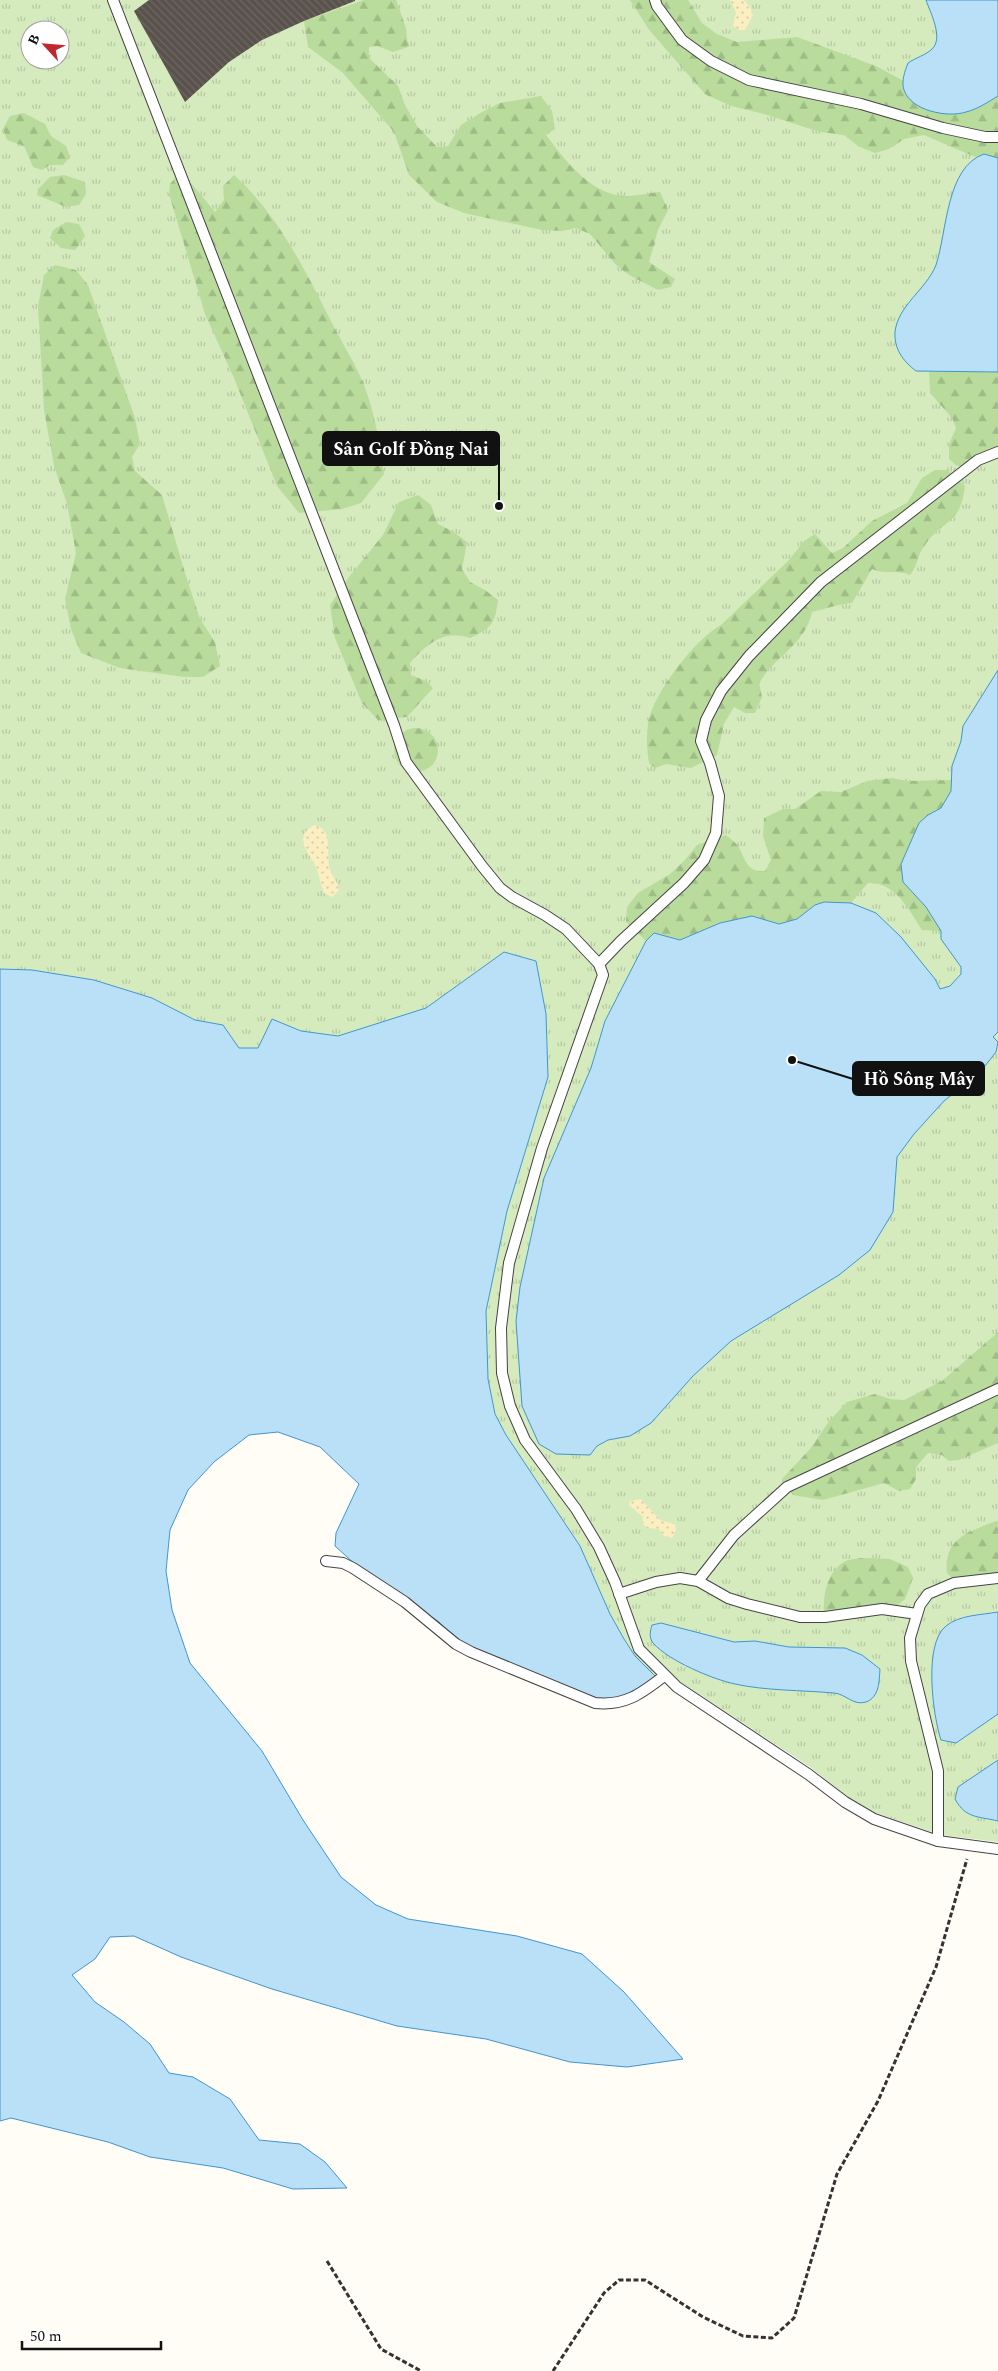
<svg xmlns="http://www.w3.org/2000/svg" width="998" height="2371" viewBox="0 0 998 2371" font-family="Spectral,serif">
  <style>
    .grass { fill: url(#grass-tufts); fill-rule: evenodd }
    .forest { fill: url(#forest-firs) }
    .sand { fill: url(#sand-dots) }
    .water { fill: #b9e0f7; stroke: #3f96cf }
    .building { fill: url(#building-back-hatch) }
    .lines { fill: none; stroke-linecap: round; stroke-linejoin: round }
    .lane-casing { stroke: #444; stroke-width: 12 }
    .path { stroke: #333; stroke-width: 3; stroke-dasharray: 5 2.5; stroke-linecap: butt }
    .lane { stroke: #fff; stroke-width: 10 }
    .leader { fill: none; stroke: #111; stroke-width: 2 }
    .callout-dot { fill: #111; stroke: #fff; stroke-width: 2 }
    .callout { fill: #111; stroke: #111; stroke-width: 2 }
    .callout-label { font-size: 18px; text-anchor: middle; font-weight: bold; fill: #fff }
  </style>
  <defs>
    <pattern id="grass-tufts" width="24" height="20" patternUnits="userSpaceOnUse" patternTransform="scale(1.25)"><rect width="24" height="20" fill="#d5ebbd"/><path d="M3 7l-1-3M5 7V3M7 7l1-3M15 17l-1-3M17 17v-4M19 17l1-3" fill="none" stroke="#b6c8a1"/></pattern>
    <pattern id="forest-firs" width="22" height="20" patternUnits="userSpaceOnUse" patternTransform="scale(1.25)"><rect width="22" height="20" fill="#b9dc9c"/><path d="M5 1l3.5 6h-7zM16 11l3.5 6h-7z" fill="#9ebc85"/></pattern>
    <pattern id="sand-dots" width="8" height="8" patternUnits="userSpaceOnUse" patternTransform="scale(1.25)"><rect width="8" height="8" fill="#fbeec1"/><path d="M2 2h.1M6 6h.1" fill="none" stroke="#d6cba5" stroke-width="1.8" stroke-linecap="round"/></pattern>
    <pattern id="building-back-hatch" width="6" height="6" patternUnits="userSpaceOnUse" patternTransform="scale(1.25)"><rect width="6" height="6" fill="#5a524d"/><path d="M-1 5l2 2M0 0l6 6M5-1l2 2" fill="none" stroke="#6d6662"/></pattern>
  </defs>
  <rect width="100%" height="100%" fill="#fffdf5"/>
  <!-- grass -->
  <path class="grass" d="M0,0H998V1842L941,1835L876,1813L848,1797L810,1767L682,1683L668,1671L656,1677L635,1656L624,1639L610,1614L580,1546L506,1435L495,1414L488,1379L486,1311L507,1211L548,1077L546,1014L536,961L504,952L426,1008L338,1036L301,1031L272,1019L258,1048H239L223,1025L195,1020L152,998L94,980L32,970L0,969ZM30,30H60V60H30Z"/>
  <!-- forest -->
  <g class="forest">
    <path d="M364,0H396L397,2L406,28L408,47L393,52L377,46L369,47V58L398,86L405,105L417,126L437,147L448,146L461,125L482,112L500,103L541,96L552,111L555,129L546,135C565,160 588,191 621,196C630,197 649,193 660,192L668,210L658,230L649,262L675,279L671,287L658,290L629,275L616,265L590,234L576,228L562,231L542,230L464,213L437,202L409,175L394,132L343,73L308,47L304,21Z"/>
    <polygon points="630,0 688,0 702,23 717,34 737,42 797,37 876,66 904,81 903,88 966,112 998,96 998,158 984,154 975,157 924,135 904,139 889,149 875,153 858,146 844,135 820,132 764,114 731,106 705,94 650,31"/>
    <polygon points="24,113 45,124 51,136 66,146 70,157 63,165 50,165 42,170 33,167 24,146 7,140 3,129 10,116"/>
    <polygon points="64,175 85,182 86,194 79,205 66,207 37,195 38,189 50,177"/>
    <path d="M234,175C279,215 307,274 334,327C344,346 356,365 364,385C375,413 380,445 384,474L361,503L342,509L299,513L277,486L234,378L205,314L169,194L170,184L175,178L191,183L215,212L224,200L223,186Z"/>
    <polygon points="66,222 79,224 85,236 75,250 61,248 50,238 53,230"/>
    <polygon points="55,265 76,270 88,285 135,418 140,444 132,457 135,471 162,495 186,576 200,619 215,642 220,666 203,677 184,677 120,668 81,653 71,629 65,599 76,553 67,504 54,466 44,410 38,306 44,275"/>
    <polygon points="947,370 998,372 998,447 962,467 956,465 949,459 949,444 956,428 952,418 930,393 929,372"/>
    <path d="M935,470H948L965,486C960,526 945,517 925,545C916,556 919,564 910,575C897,569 885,575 872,569L852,603C838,604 826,609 812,612C805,645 776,655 759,683L762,697L755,713H745L734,707L724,724L717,755L691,768L666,764L655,768L649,763C647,750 646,737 648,724C652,695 695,639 721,625L789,560L804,541L815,534L832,553L843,548L872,521L907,503L922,478Z"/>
    <path d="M418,495L431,505L438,524L452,531L467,542L462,569L470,582L485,590L498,600C495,624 492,628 470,638C444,629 427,644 410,663L411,675L426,681L433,688L407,717L378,720L362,703L335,638L330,605L349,577L383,535L399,502Z"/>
    <circle cx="416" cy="750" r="22"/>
    <path d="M892,778L907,781L953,780L951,791L941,808L928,815L919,823L901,864L903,882L926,907L942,931L922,930C909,910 895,881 868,883L851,903L824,902L815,905L797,919L779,924L752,916L720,923L680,940L654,933L646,941L626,922L627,907L638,893L670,874L684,861L697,845L726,835C730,838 735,842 738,846C746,860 746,872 765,871L771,860L763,836L764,818L783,809H795L821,791L841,792L867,781Z"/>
    <polygon points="998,1332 998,1443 959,1460 949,1461 942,1455 928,1453 916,1467 916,1479 910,1489 899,1491 884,1483 823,1500 793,1495 782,1479 810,1449 830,1420 847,1402 875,1394 890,1399 904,1400 942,1381"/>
    <path d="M996,1521H998V1574L953,1579L947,1573C943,1538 969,1532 996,1521Z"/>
    <path d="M861,1558L890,1559L908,1567L913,1578L905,1599L896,1607L824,1613C823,1595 827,1572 844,1562C848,1559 856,1559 861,1558Z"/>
  </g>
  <!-- sand -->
  <g class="sand">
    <polygon points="730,0 744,0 750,7 753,15 745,30 739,30 733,26 736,12"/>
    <path d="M314,825C335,830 325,853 330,869C332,877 338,881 339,890L332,897L324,893C321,886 320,878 317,870C312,854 290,839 314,825Z"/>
    <polygon points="641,1499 660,1520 675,1524 676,1530 672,1538 664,1536 659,1529 647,1528 643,1524 643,1517 629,1505 630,1501"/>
  </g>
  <!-- water -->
  <g class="water">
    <path d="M926,0H998V96C988,102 978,109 966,112C948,118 911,111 904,90C901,81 905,71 908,63C915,58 926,55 932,49C944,38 930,12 926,0Z"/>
    <path d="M984,154L998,158V372L916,371C903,361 894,349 895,332C898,305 926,290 936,265C947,232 946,167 984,154Z"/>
    <polygon points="998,670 998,1032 993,1037 998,1042 996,1052 981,1071 944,1101 914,1134 897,1157 893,1212 870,1250 839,1275 731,1341 693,1376 651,1423 630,1436 608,1440 597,1446 590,1455 556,1454 539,1444 522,1406 516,1321 520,1287 544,1178 591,1068 605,1021 646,941 654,933 680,940 720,923 752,916 779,924 797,919 815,905 824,902 851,903 876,913 901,937 935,979 940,989 950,986 961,974 961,967 941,939 941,931 926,907 903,882 901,864 919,823 928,815 941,808 951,791 952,766 961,741 963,726"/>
    <path d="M504,952L536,961L546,1014L548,1077L507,1211L486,1311L488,1379L495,1414L506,1435L580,1546L610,1614L624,1639L635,1656L656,1677C635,1693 622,1702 596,1699L496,1659L457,1640L439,1622L356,1565L335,1546L336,1533L359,1484L320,1447L278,1432L249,1435L214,1462L188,1490L170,1530L166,1571L172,1610L190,1663L262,1751L303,1820L341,1877L376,1905L408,1919L517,1936L582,1954L624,1992L683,2059L627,2067L570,2062L486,2039L397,2026L272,1989L181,1957L134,1936L110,1937L95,1959L72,1975L95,2002L124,2022L150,2044L169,2073L193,2077L230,2099L259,2140L300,2144L325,2162L347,2188L293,2189L223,2168L150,2157L108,2142L11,2118L0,2121V969L32,970L94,980L152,998L195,1020L223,1025L239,1048H258L272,1019L301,1031L338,1036L426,1008Z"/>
    <path d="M998,1612V1714L956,1743L941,1740C933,1716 923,1644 946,1626C959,1615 981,1615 998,1612Z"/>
    <path d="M661,1623L734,1642L755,1641L789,1647L845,1648L862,1655L880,1669C879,1680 880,1697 866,1702C853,1706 846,1694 834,1693C801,1690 767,1691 735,1684C712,1679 669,1661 653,1643C649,1638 650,1631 652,1625Z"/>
    <path d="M998,1760V1821C978,1816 966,1819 955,1799L958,1787Z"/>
  </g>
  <!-- building -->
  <polygon class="building" points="149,0 355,0 355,1 304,21 262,40 229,62 185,102 134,11"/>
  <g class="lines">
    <defs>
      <g id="lane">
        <polyline points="113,0 394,725 406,762 482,866 500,888 512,897 545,915 566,929 599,964 603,975 542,1148 509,1263 501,1328 502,1373 510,1406 525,1440 576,1509 599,1547 615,1582 639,1649 677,1687 808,1774 845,1802 874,1819 938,1841 998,1849"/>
        <polyline points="655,0 657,6 682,40 711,61 749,80 861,104 943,128 985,137 998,137"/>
        <polyline points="599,964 621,941 684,883 704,860 716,833 719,796 710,763 701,741 706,720 721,691 749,656 821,582 978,460 998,452"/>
        <path d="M326,1561L343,1563L353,1568L405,1602L456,1644L471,1652L595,1703C625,1706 641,1694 664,1676"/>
        <polyline points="698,1581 734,1535 787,1487 998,1389"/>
        <polyline points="619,1594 656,1582 680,1578 698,1581 728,1598 747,1604 800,1617 825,1617 882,1609 917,1614"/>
        <polyline points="938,1841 938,1771 911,1661 910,1638 920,1605 928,1594 954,1583 998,1578"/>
      </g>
    </defs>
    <!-- lane casing -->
    <use href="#lane" class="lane-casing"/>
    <!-- path -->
    <g class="path">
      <polyline points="327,2261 381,2349 421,2371"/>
      <polyline points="553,2371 604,2293 619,2280 645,2280 703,2317 743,2336 772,2338 794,2318 837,2174 878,2101 936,1967 967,1859"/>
    </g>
    <!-- lane -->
    <use href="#lane" class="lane"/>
  </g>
  <!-- callouts -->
  <path class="leader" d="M499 506L499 449M792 1060L853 1079"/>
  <g class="callout-dot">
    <circle cx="499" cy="506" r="5"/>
    <circle cx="792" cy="1060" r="5"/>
  </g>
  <g class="callout">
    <rect x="323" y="432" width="176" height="33" rx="5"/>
    <rect x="853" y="1062" width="131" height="33" rx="5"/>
  </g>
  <g class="callout-label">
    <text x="411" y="455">Sân Golf Đồng Nai</text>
    <text x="919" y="1085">Hồ Sông Mây</text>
  </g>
  <!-- north arrow -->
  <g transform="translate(45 45) rotate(296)"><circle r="24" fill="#ffffff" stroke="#a0a0a0"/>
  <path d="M0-4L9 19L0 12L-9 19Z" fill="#c4262e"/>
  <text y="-8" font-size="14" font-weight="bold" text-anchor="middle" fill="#111111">B</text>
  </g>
  <!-- scale -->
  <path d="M22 2341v8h139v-8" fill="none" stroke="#111111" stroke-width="2.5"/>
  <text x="30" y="2341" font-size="15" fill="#111111" stroke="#ffffff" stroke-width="4" paint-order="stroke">50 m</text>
</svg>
